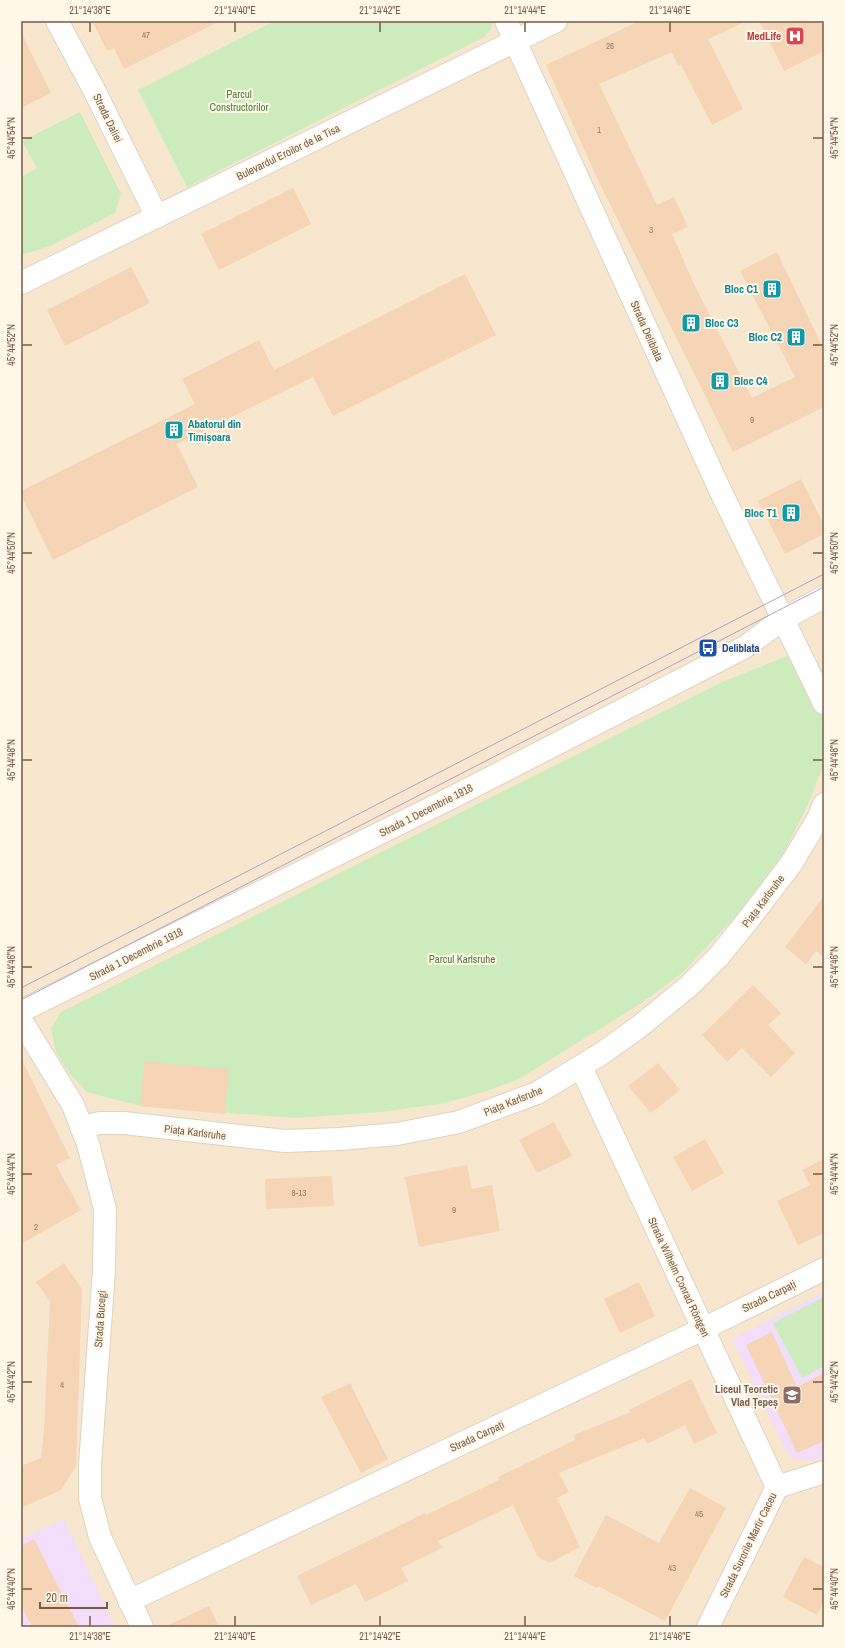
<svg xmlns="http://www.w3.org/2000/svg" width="845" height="1648" viewBox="0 0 845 1648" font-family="'Archivo Narrow',sans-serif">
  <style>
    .residential { fill: #f6e7ce }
    .education { fill: #f2ddfa }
    .green { fill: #cdecbe }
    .building { fill: #f5d5b6 }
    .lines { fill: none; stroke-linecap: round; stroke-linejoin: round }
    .minor-casing { stroke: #e3d1bc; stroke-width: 24 }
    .tertiary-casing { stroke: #e3d1bc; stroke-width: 24 }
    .minor { stroke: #fff; stroke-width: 22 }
    .tertiary { stroke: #fff; stroke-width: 22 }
    .tram { stroke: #b89fc8; stroke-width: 1 }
    .ticks { fill: none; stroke: #775b46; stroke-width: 1.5 }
    .labels { text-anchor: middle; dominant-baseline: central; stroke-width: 4; stroke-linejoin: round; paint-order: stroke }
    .number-label { font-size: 9px; fill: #967a62 }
    .health-label { font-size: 11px; font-weight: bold; fill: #be3a42; stroke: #fff8e8; text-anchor: end }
    .park-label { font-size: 11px; fill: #4b7e3c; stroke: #fff8e8 }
    .street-label { font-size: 11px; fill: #775b46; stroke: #fff8e8 }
    .culture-label { font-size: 11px; font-weight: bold; fill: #0d838f; stroke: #fff8e8; text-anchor: end }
    .transit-label { font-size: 11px; font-weight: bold; fill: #164399; stroke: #fff8e8; text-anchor: start }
    .education-label { font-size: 11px; font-weight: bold; fill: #785e54; stroke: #fff8e8; text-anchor: end }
    .neatline { fill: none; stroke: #775b46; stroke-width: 1.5 }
    .ticks-label { font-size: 10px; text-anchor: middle; fill: #775b46 }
  </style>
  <rect width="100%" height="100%" fill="#fef5e0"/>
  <!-- residential -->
  <rect class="residential" x="21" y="21" width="803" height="1606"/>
  <!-- education -->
  <g class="education">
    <polygon points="824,1292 824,1459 802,1460 794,1459 786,1450 732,1339"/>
    <polygon points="64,1519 115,1627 21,1627 21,1539"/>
  </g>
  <!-- green -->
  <g class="green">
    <polygon points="275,21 493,21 491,29 484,37 187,187 138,90"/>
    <polygon points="80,112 121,194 115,213 50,246 25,254 21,254 21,177 37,168 22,141"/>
    <polygon points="794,653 822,714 824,763 809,802 784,853 737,915 681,974 640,1004 519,1079 487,1091 445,1103 381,1112 295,1118 140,1106 87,1092 68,1072 56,1052 51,1029 61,1012 720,683"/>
    <polygon points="824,1297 824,1366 802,1378 773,1323"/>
  </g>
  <!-- building -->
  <g class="building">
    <polygon points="92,21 220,21 124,69 114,48 107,51"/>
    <polygon points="640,21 747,21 708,39 743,109 712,125 681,65 678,66 672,52 599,84 657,205 674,197 688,227 672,234 694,284 752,398 795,377 740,271 777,252 824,350 824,407 733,452 597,178 546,65"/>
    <polygon points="759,21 824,21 824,51 784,71"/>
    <polygon points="21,32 51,93 21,108"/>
    <polygon points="293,188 311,224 219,270 201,234"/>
    <polygon points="131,267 150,303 65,346 47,310"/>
    <polygon points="465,274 496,335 333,416 313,377 177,444 198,487 53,560 21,495 21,491 195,404 182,379 259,340 274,370"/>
    <polygon points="801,479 824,525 824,534 785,554 758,501"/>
    <polygon points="824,896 824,957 816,951 806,964 785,947"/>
    <polygon points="753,985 781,1013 768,1025 795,1053 771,1077 742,1048 727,1062 702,1035"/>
    <polygon points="21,1058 70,1158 56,1165 81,1210 21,1244"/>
    <polygon points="144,1061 229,1069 225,1114 140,1106"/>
    <polygon points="658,1063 680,1090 651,1113 628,1086"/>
    <polygon points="554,1122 572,1156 537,1173 519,1140"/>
    <polygon points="705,1139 724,1173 692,1191 673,1157"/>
    <polygon points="824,1159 824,1233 798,1245 777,1201 810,1185 802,1170"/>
    <polygon points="467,1165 472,1189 492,1185 500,1231 419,1247 405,1177"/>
    <polygon points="332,1176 334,1206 266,1209 265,1179"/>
    <polygon points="64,1263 82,1289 76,1466 61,1490 21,1508 21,1466 41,1458 44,1431 50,1301 36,1282"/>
    <polygon points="639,1282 655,1316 620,1333 604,1299"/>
    <polygon points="772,1332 797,1387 824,1373 824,1441 797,1453 746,1345"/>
    <polygon points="691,1379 717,1433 694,1444 685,1425 647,1444 644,1438 559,1473 569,1492 557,1498 580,1547 549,1563 538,1557 513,1505 438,1541 442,1548 401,1568 408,1581 365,1602 356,1584 311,1605 297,1576 425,1513 426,1515 499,1480 498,1477 575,1440 574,1435 631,1412 629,1410"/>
    <polygon points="350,1383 388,1459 361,1473 321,1397"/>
    <polygon points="690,1488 726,1508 665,1621 598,1586 597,1588 574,1576 606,1515 659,1543"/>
    <polygon points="34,1539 79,1627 32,1627 21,1605 21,1546"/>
    <polygon points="804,1557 824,1567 824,1601 817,1615 783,1597"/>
    <polygon points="209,1606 219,1627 164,1627"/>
  </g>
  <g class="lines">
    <defs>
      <g id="minor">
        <polyline points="57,21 93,88 157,217"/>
        <polyline points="506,21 720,490 824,703"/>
        <polyline points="21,1011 453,797 745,647 783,619 824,597"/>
        <polyline points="21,1020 73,1105 88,1144 105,1209 104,1270 90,1465 90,1498 100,1537 142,1627"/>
        <polyline points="581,1067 777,1487"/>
        <polyline points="81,1127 100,1123 124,1123 285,1141 340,1139 397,1134 459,1122 537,1093 601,1054 640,1026 690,985 719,956 749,919 791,864 818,819 824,804"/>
        <polyline points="129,1601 703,1329 824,1269"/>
        <polyline points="708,1627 777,1487 824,1472"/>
      </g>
      <polyline id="tertiary" points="21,283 556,21"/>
    </defs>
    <!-- minor casing -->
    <use href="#minor" class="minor-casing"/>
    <!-- tertiary casing -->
    <use href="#tertiary" class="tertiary-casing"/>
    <!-- minor -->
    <use href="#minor" class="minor"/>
    <!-- tertiary -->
    <use href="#tertiary" class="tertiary"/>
    <!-- tram -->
    <g class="tram">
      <polyline points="21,988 824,574"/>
      <polyline points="21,1000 824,587"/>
    </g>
  </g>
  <!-- ticks -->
  <path class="ticks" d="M90,22V32M235,22V32M380,22V32M525,22V32M670,22V32M22,138H32M813,138H823M22,345H32M813,345H823M22,553H32M813,553H823M22,760H32M813,760H823M22,967H32M813,967H823M22,1174H32M813,1174H823M22,1382H32M813,1382H823M22,1589H32M813,1589H823M90,1616V1626M235,1616V1626M380,1616V1626M525,1616V1626M670,1616V1626"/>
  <!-- icons -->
  <defs>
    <symbol id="hospital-square" viewBox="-11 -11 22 22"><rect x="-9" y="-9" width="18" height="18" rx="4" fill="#e0444e" stroke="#fff8e8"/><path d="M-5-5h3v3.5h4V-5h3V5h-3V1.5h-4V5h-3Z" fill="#fff"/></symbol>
    <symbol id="building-square" viewBox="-11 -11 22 22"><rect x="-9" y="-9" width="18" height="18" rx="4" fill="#0f9aa8" stroke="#fff8e8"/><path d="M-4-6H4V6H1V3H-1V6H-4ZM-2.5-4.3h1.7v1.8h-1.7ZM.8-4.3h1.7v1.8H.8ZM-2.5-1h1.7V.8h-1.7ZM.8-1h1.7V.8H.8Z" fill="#fff"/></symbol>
    <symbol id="bus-square" viewBox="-11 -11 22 22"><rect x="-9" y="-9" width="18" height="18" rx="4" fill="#1a4fb4" stroke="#fff8e8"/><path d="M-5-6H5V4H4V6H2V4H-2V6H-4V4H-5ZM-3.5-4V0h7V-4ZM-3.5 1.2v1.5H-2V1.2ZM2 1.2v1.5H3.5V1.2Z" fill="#fff"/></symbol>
    <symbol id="school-square" viewBox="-11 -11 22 22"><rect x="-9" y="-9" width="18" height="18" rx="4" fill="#8d6e63" stroke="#fff8e8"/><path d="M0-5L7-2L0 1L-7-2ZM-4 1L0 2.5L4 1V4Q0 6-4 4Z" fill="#fff"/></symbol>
  </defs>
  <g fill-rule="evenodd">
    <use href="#hospital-square" x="784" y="25" width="22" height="22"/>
    <use href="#building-square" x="761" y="278" width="22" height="22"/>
    <use href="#building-square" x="680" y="312" width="22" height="22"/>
    <use href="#building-square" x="785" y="326" width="22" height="22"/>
    <use href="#building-square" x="709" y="370" width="22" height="22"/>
    <use href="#building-square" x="163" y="419" width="22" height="22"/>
    <use href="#building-square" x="780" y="502" width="22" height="22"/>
    <use href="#bus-square" x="697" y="637" width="22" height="22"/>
    <use href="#school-square" x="781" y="1384" width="22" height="22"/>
  </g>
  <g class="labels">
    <!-- number labels -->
    <g class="number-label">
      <text x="146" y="35">47</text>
      <text x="610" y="46">26</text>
      <text x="599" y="130">1</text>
      <text x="651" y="230">3</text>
      <text x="752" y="420">9</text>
      <text x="299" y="1193">8-13</text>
      <text x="454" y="1210">9</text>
      <text x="36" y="1227">2</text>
      <text x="62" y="1385">4</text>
      <text x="699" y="1514">45</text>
      <text x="672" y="1568">43</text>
    </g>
    <!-- health labels -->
    <g class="health-label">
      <text x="781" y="36">MedLife</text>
    </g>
    <!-- park labels -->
    <g class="park-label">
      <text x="239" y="94">Parcul<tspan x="239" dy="13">Constructorilor</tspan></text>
      <text x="462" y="959">Parcul Karlsruhe</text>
    </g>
    <!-- street labels -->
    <g class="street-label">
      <text transform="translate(108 118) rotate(64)">Strada Daliei</text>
      <text transform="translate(288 152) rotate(-26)">Bulevardul Eroilor de la Tisa</text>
      <text transform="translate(647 331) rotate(66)">Strada Deliblata</text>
      <text transform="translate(426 810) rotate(-27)">Strada 1 Decembrie 1918</text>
      <text transform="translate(763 901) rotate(-53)">Piața Karlsruhe</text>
      <text transform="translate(136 954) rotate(-27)">Strada 1 Decembrie 1918</text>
      <text transform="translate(513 1101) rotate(-22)">Piața Karlsruhe</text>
      <text transform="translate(195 1132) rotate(7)">Piața Karlsruhe</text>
      <text transform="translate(679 1277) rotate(65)">Strada Wilhelm Conrad Röntgen</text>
      <text transform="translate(769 1296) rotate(-26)">Strada Carpați</text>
      <text transform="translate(100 1319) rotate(-86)">Strada Bucegi</text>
      <text transform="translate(477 1436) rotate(-25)">Strada Carpați</text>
      <text transform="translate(748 1545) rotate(-64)">Strada Surorile Martir Caceu</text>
    </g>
    <!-- culture labels -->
    <g class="culture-label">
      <text x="758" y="289">Bloc C1</text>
      <text x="705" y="323" text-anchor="start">Bloc C3</text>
      <text x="782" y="337">Bloc C2</text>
      <text x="734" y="381" text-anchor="start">Bloc C4</text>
      <text x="188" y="424" text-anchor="start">Abatorul din<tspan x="188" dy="13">Timișoara</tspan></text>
      <text x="777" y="513">Bloc T1</text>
    </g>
    <!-- transit labels -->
    <g class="transit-label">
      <text x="722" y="648">Deliblata</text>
    </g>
    <!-- education labels -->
    <g class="education-label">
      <text x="778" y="1389">Liceul Teoretic<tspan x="778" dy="13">Vlad Țepeș</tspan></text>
    </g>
  </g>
  <!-- border -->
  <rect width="845" height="1648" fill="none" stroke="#fff8e8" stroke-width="44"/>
  <!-- scale -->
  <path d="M40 1602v6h67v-6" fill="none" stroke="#775b46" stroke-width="2"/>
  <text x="46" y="1602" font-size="12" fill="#775b46" stroke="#fff8e8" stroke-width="3" paint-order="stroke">20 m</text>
  <rect x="22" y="22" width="801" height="1604" class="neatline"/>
  <g class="ticks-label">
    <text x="90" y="14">21°14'38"E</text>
    <text x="235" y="14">21°14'40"E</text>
    <text x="380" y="14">21°14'42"E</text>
    <text x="525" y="14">21°14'44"E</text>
    <text x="670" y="14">21°14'46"E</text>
    <text transform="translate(11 138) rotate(-90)" y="4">45°44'54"N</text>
    <text transform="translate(834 138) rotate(-90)" y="4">45°44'54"N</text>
    <text transform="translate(11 345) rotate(-90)" y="4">45°44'52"N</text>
    <text transform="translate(834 345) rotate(-90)" y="4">45°44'52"N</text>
    <text transform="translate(11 553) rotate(-90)" y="4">45°44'50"N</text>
    <text transform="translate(834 553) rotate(-90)" y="4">45°44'50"N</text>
    <text transform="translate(11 760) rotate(-90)" y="4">45°44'48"N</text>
    <text transform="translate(834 760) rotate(-90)" y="4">45°44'48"N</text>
    <text transform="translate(11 967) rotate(-90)" y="4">45°44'46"N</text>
    <text transform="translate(834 967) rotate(-90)" y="4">45°44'46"N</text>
    <text transform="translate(11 1174) rotate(-90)" y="4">45°44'44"N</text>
    <text transform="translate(834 1174) rotate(-90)" y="4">45°44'44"N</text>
    <text transform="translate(11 1382) rotate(-90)" y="4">45°44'42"N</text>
    <text transform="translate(834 1382) rotate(-90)" y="4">45°44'42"N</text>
    <text transform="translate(11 1589) rotate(-90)" y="4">45°44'40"N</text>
    <text transform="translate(834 1589) rotate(-90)" y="4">45°44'40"N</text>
    <text x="90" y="1640">21°14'38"E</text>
    <text x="235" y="1640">21°14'40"E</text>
    <text x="380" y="1640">21°14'42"E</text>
    <text x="525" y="1640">21°14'44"E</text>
    <text x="670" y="1640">21°14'46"E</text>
  </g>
</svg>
